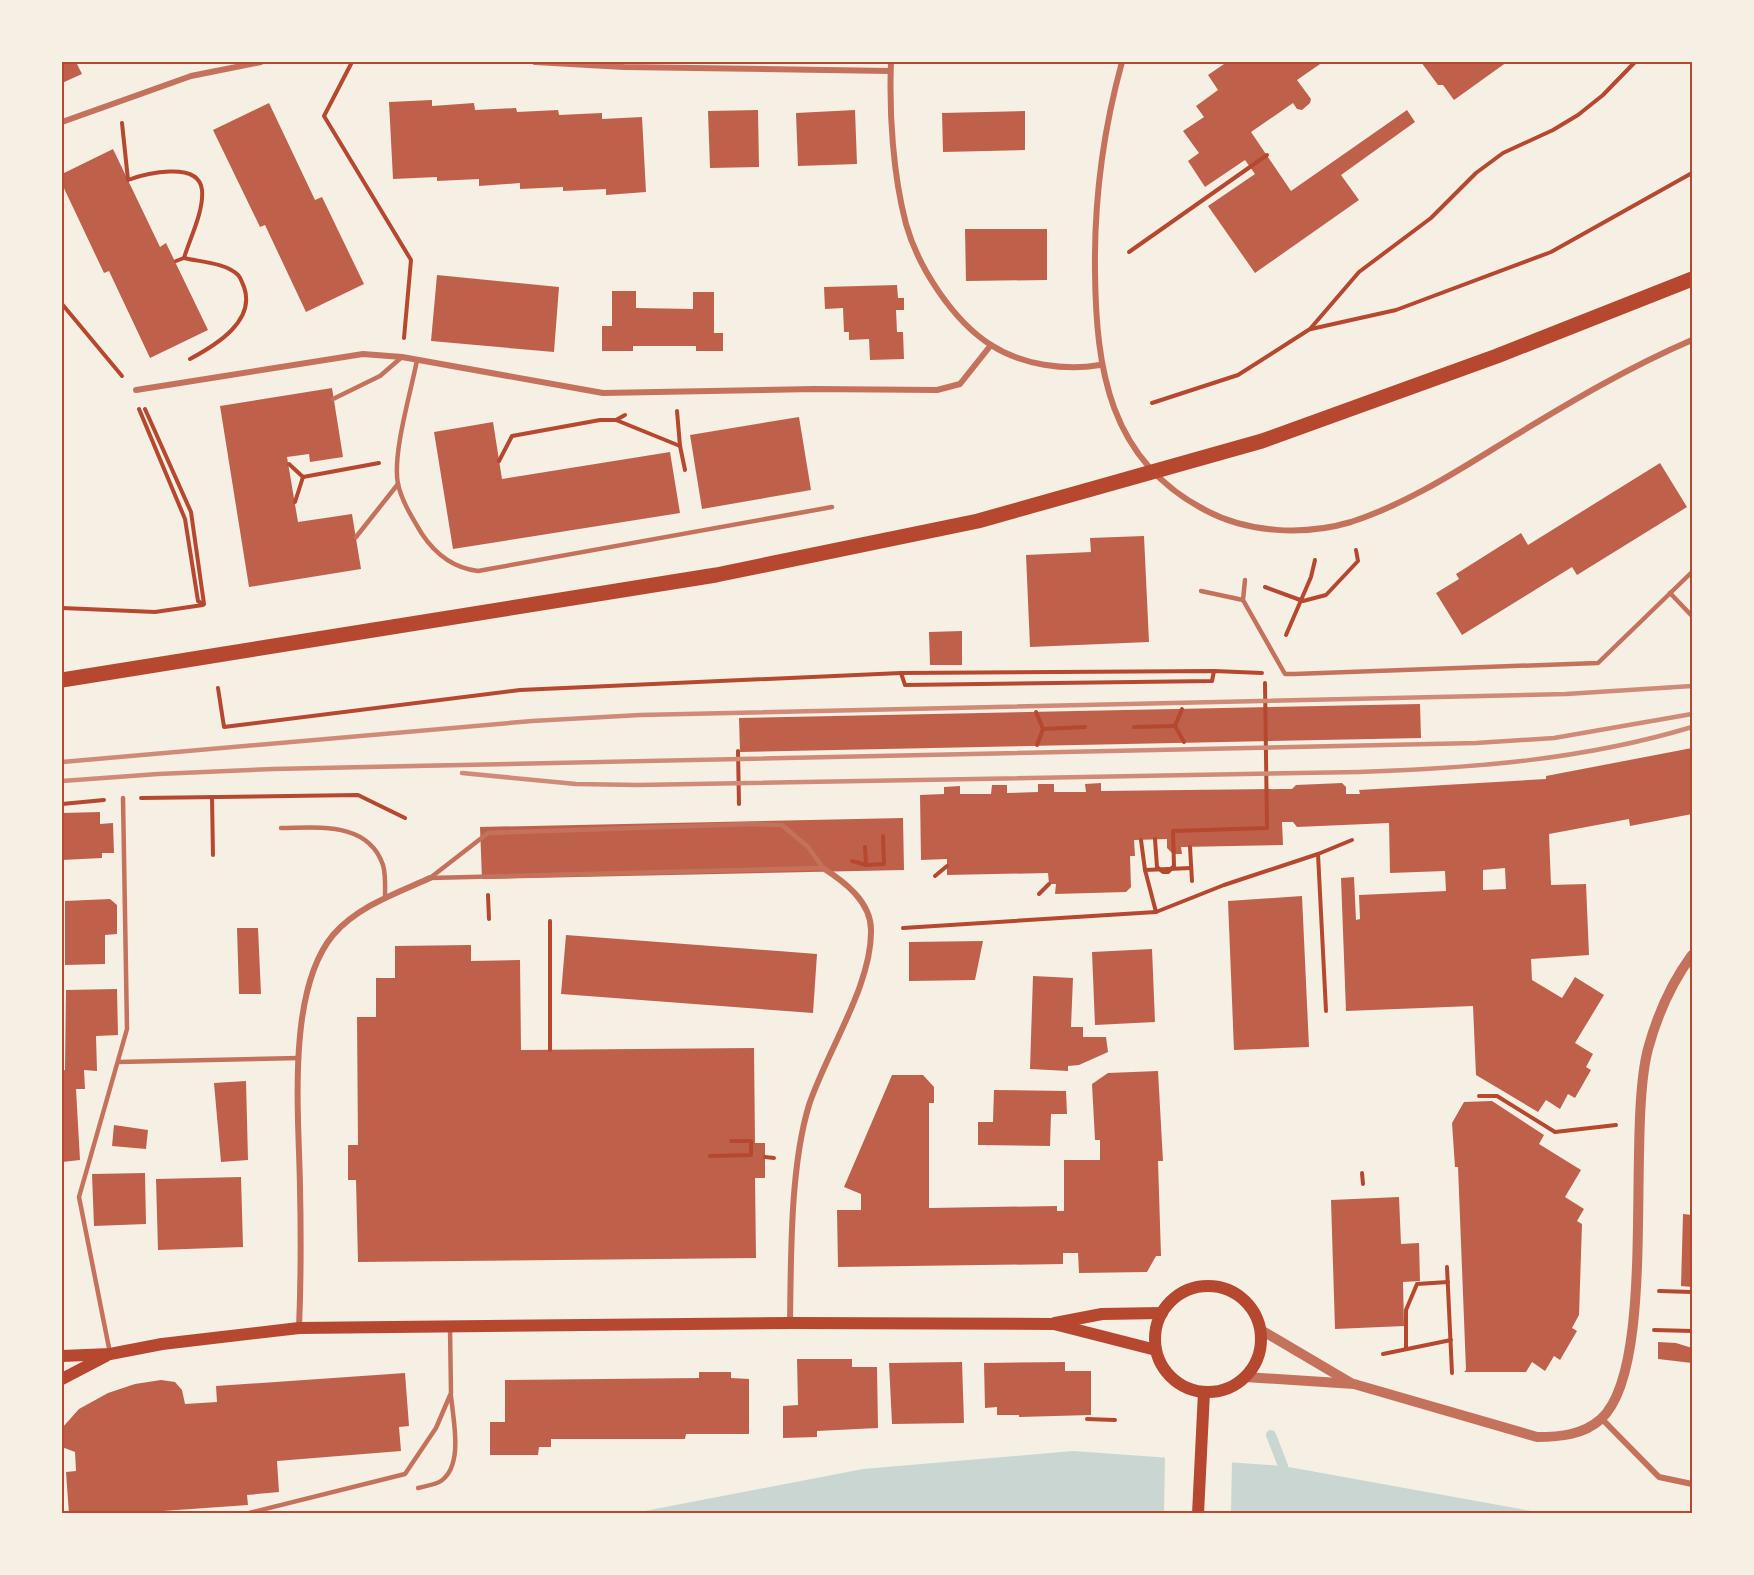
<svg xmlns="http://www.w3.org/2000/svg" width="1754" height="1575" viewBox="0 0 1754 1575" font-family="'Golos Text',sans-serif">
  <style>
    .water { fill: #c9d6d2 }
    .pier { fill: #f6efe4 }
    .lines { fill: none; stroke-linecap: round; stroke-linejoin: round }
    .stream { stroke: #c9d6d2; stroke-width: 10 }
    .building { fill: #bf614a; fill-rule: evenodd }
    .path { stroke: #b5482f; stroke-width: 4 }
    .service { stroke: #c5725c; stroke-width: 4.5 }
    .minor { stroke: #c5725c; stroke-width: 6 }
    .tertiary { stroke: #c5725c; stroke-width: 10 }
    .secondary { stroke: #b5482f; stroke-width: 12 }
    .primary { stroke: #b5482f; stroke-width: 15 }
    .rail { stroke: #cf8b77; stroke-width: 4.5 }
    .neatline { fill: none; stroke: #b5482f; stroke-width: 2 }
  </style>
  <rect width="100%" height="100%" fill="#f6efe4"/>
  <!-- water -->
  <polygon class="water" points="1073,1451 1283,1466 1542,1513 629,1514 863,1469"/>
  <!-- pier -->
  <polygon class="pier" points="1165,1455 1232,1459 1231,1514 1164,1513"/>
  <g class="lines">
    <!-- stream -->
    <polyline class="stream" points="1271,1435 1283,1466 1281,1480"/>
  </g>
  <!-- building -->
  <g class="building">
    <polygon points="62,62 76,62 82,74 62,83"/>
    <polygon points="1227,62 1323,62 1297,80 1311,99 1310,103 1302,110 1297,109 1293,103 1251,132 1291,191 1407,110 1415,122 1341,175 1359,200 1255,273 1208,206 1255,174 1245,160 1205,187 1188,161 1199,153 1183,131 1204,117 1196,106 1218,90 1208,75"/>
    <polygon points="1421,62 1507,62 1454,100 1443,85 1438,85"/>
    <polygon points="432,100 432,106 474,103 475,110 516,108 517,112 558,110 559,115 602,113 602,119 642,117 646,192 606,195 606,189 563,191 563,187 520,189 520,183 479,186 479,179 437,181 437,177 393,179 389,102"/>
    <polygon points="269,103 315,200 322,197 364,284 306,312 265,225 260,227 213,130"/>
    <polygon points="758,110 759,167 710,168 708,111"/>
    <polygon points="855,110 857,164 798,166 796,113"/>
    <polygon points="1025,111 1025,150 943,152 942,113"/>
    <polygon points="113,149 160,247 166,243 208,330 150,358 109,271 104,273 62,184 62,174"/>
    <polygon points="965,229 1047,229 1047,280 966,281"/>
    <polygon points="437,275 559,287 554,352 431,341"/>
    <polygon points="897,285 898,298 904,298 904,310 896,310 897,332 903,332 904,359 870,360 869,339 849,340 849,332 844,332 843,308 825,309 824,287"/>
    <polygon points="612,291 636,291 636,308 693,309 693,292 714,292 714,333 723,333 723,351 696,351 696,346 633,346 633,351 602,351 602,326 612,326"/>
    <polygon points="332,388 343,457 310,462 309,454 287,457 298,522 352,514 361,569 249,587 220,406"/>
    <polygon points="799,417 811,490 702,509 690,435"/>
    <polygon points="493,422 502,479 670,452 680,513 453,549 434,432"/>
    <polygon points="1660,463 1687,507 1577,575 1572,567 1462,635 1436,593 1459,579 1456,574 1521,533 1528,545"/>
    <polygon points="1144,536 1149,642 1030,647 1026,555 1091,552 1090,538"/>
    <polygon points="962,631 962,665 930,665 929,632"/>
    <polygon points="1420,704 1421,738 740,752 739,718"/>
    <path d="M1692,748V814L1630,826L1629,819L1549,834L1551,885L1586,884L1589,955L1531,959L1532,980L1562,998L1575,977L1604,995L1575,1043L1593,1054L1586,1067L1591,1070L1575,1098L1568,1094L1560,1109L1546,1100L1538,1112L1476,1075L1473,1006L1346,1011L1341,878L1354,877L1356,920L1360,919L1359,895L1446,891L1445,871L1390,873L1389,823L1297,827L1293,822H1282L1283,845L1181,847L1182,854H1173L1167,848V839L1134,840L1135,856H1130L1131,887L1126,892L1055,894L1056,884H1049L1048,873L947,875V859L921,860L920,795L944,794V787L960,786V794H991L992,785H1007V793L1038,792V784H1054V792H1086L1085,784L1101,783V791L1282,789H1292L1296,785L1342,783L1346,787V794H1360L1359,790L1546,779V776ZM1505,868L1506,889L1483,890V870Z"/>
    <polygon points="100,812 100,824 113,823 114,853 102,853 102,858 62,860 62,813"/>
    <polygon points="903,818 904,870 482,879 480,827"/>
    <polygon points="1302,896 1309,1047 1234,1050 1228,901"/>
    <polygon points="110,899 117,905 117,934 105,935 105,964 65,965 65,901"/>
    <polygon points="237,928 258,928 261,994 239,994"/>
    <polygon points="566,935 817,954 813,1013 561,994"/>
    <polygon points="983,941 975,980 909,981 909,942"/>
    <polygon points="471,945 471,961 520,960 521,1050 754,1048 755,1143 765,1143 765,1178 755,1178 756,1258 358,1262 356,1180 348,1180 348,1145 358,1145 357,1017 376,1017 376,978 395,978 395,946"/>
    <polygon points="1152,949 1155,1022 1095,1025 1092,952"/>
    <polygon points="1033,976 1073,978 1071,1027 1083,1027 1083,1037 1106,1037 1108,1052 1079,1065 1068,1066 1068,1071 1030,1069"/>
    <polygon points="117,989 118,1035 96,1036 97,1071 84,1070 85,1089 76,1089 80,1160 62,1162 62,1070 65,1070 66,990"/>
    <polygon points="1158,1071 1163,1161 1158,1161 1161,1256 1156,1256 1147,1272 1079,1273 1078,1253 1063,1253 1063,1264 838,1267 837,1210 861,1210 861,1194 844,1187 892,1075 923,1075 934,1087 934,1103 929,1103 929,1208 1057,1206 1057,1211 1064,1211 1064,1160 1100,1160 1100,1140 1095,1140 1092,1084 1108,1073"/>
    <polygon points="246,1081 248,1160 221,1162 214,1083"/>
    <polygon points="994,1090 1066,1091 1067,1114 1051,1114 1050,1146 978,1145 978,1122 993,1122"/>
    <polygon points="1492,1101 1544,1135 1539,1144 1581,1170 1565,1197 1584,1209 1577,1221 1582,1224 1579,1315 1572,1328 1577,1331 1560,1360 1554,1356 1545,1371 1532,1362 1526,1372 1464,1372 1466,1370 1458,1167 1455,1167 1452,1123 1464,1102"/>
    <polygon points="114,1125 148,1130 146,1149 112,1146"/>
    <polygon points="145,1173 146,1224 94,1226 92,1174"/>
    <polygon points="241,1177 243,1247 158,1250 156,1179"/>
    <polygon points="1399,1197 1401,1244 1419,1243 1420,1281 1403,1282 1404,1326 1335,1329 1331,1200"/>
    <polygon points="1683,1214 1692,1215 1692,1287 1681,1286"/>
    <polygon points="1658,1342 1676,1343 1692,1348 1692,1363 1658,1359"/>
    <polygon points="797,1359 852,1359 852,1367 877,1367 878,1428 817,1431 817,1437 783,1438 783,1406 798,1405"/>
    <polygon points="962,1362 964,1423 892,1424 889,1363"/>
    <polygon points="1065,1362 1065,1371 1091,1371 1091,1415 1019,1417 1019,1415 997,1415 997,1407 985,1408 984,1363"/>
    <polygon points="699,1372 731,1372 731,1378 749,1379 749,1434 686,1434 685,1439 551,1439 551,1447 539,1447 538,1455 490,1455 490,1422 505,1422 505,1380 699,1378"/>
    <polygon points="405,1373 409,1426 399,1427 401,1451 277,1461 279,1492 247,1495 248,1505 163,1511 163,1514 69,1514 66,1472 76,1471 75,1452 62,1447 62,1428 79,1409 108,1393 135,1384 161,1380 175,1382 182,1390 185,1404 217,1402 216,1386"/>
  </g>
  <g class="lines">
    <!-- path -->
    <g class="path">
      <polyline points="352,62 324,116 411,260 404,338"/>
      <path d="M122,123L128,180C144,174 199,160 202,190C204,211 190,238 184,258C201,262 226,263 238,275C241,278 242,283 244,287C256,321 216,345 190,359"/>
      <polyline points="1129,252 1267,155"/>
      <polyline points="176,261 184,258"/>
      <polyline points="62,304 122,376"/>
      <polyline points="1311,329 1396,310 1551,252 1692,173"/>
      <polyline points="1152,403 1238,375 1310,329 1359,272 1431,218 1476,173 1503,153 1553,130 1578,115 1603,95 1635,62"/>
      <polyline points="139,409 185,519 198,601 203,604"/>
      <polyline points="145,409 191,512 204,604"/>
      <polyline points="677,411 680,446"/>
      <polyline points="625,415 616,420 680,446 685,470"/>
      <polyline points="499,461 512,436 600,420 616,420"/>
      <polyline points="289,464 303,477 379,463"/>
      <polyline points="295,502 303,477"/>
      <polyline points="1265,587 1303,601 1326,595 1358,561 1356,550"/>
      <polyline points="62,608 155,612 203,605"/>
      <polyline points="1286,635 1311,577 1315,560"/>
      <polyline points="901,673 905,685 1212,681 1214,671"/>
      <polyline points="218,688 224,727 520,690 901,673 1214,671 1262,673"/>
      <polyline points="1182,709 1175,726 1184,742"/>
      <polyline points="1036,712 1043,729 1037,745"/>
      <polyline points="1134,727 1175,726"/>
      <polyline points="1043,729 1085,727"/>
      <polyline points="738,751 739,804"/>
      <polyline points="212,797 213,855"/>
      <polyline points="141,798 358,795 405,818"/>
      <polyline points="62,804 104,800"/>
      <polyline points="1155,839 1157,867 1163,872 1168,872 1174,866 1173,831 1267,828 1265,683"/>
      <polyline points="1141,840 1145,870 1156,912"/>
      <polyline points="865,847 866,865 884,864 883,836"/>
      <polyline points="1190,847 1192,881"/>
      <polyline points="1318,854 1352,840"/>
      <polyline points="852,861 866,865"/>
      <polyline points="1145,870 1191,868"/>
      <polyline points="935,876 947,866"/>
      <polyline points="1039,894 1049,884"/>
      <polyline points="488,895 489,919"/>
      <polyline points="550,921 550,1050"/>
      <polyline points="903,928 1156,912 1224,885 1318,854 1326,1011"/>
      <polyline points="1479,1096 1497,1096 1555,1132 1616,1125"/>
      <polyline points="710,1156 751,1155 751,1141 731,1141"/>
      <polyline points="765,1157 774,1158"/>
      <polyline points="1362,1173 1363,1184"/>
      <polyline points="1447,1267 1452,1373"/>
      <polyline points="1659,1291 1692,1292"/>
      <polyline points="1654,1330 1692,1331"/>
      <polyline points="1406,1349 1406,1310 1417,1284 1448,1282"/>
      <polyline points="1383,1354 1451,1340"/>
      <polyline points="1087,1419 1115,1420"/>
    </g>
    <!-- service -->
    <g class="service">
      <path d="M417,360C411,392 392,454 398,484C402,502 413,519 422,534C436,555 453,568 478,571L832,507"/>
      <polyline points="333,399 380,376 402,357"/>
      <polyline points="356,537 398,484"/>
      <polyline points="1245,580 1243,600 1285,674 1294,674 1598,663 1692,572"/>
      <polyline points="1201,591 1243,600"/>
      <polyline points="1670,593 1692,616"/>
      <path d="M281,828C318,828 368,821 383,865C386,875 385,888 385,898"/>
      <polyline points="430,878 488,833 752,824 782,825 808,847 823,868"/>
      <polyline points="430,878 823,868"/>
      <polyline points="118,1062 299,1058"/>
      <polyline points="110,1353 79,1197 127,1029 123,798"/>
      <path d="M418,1488C425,1486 435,1485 441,1481C464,1465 453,1419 451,1396"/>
      <polyline points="245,1514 405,1474 436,1428 451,1393 450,1327"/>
    </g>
    <!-- minor -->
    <g class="minor">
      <polyline points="535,62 624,67 890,71"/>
      <path d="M891,62C889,113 893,175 906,224C918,267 953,321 991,345C1022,365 1065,371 1100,365"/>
      <path d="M1122,62C1103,131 1094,199 1095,271C1096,369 1109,460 1205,510C1248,533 1304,536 1351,522C1409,503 1459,470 1511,438C1570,402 1629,367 1692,340"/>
      <polyline points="62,122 191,76 261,62"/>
      <polyline points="136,390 363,354 402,357 603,393 814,389 937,390 960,384 991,345"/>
      <path d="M790,1323C791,1258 790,1167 809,1105C827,1051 872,985 871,930C871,902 845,882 823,868"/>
      <path d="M299,1328C301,1281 301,1234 300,1187C299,1116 286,992 333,935C358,906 397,893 430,878"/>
      <polyline points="1602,1419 1659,1477 1692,1484"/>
    </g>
    <!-- tertiary -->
    <g class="tertiary">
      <polyline points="1261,1330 1351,1383"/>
      <path d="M1245,1377L1354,1384L1537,1437C1560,1437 1583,1435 1601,1419C1658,1367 1626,1132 1648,1049C1657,1016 1672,982 1692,955"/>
    </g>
    <!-- secondary -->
    <g class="secondary">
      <circle cx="1208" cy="1339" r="53"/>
      <polyline points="1055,1323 1102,1314 1162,1313"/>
      <polyline points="62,1356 110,1354 162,1344 299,1328 790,1323 1054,1324 1156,1350"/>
      <polyline points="62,1379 106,1356"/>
      <polyline points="1198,1514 1204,1392"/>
    </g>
    <!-- primary -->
    <polyline class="primary" points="62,680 716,575 978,521 1262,441 1497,356 1692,279"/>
    <!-- rail -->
    <g class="rail">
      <polyline points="62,762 532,721 640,715 1566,694 1692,686"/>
      <path d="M462,773L576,784L638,785L1359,772C1472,768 1583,760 1692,727"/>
      <polyline points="62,781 158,774 273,769 1476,743 1554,738 1692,714"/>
    </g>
  </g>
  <!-- border -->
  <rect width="1754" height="1575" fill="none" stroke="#f6efe4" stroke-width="126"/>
  <rect x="63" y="63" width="1628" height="1449" class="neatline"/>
</svg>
